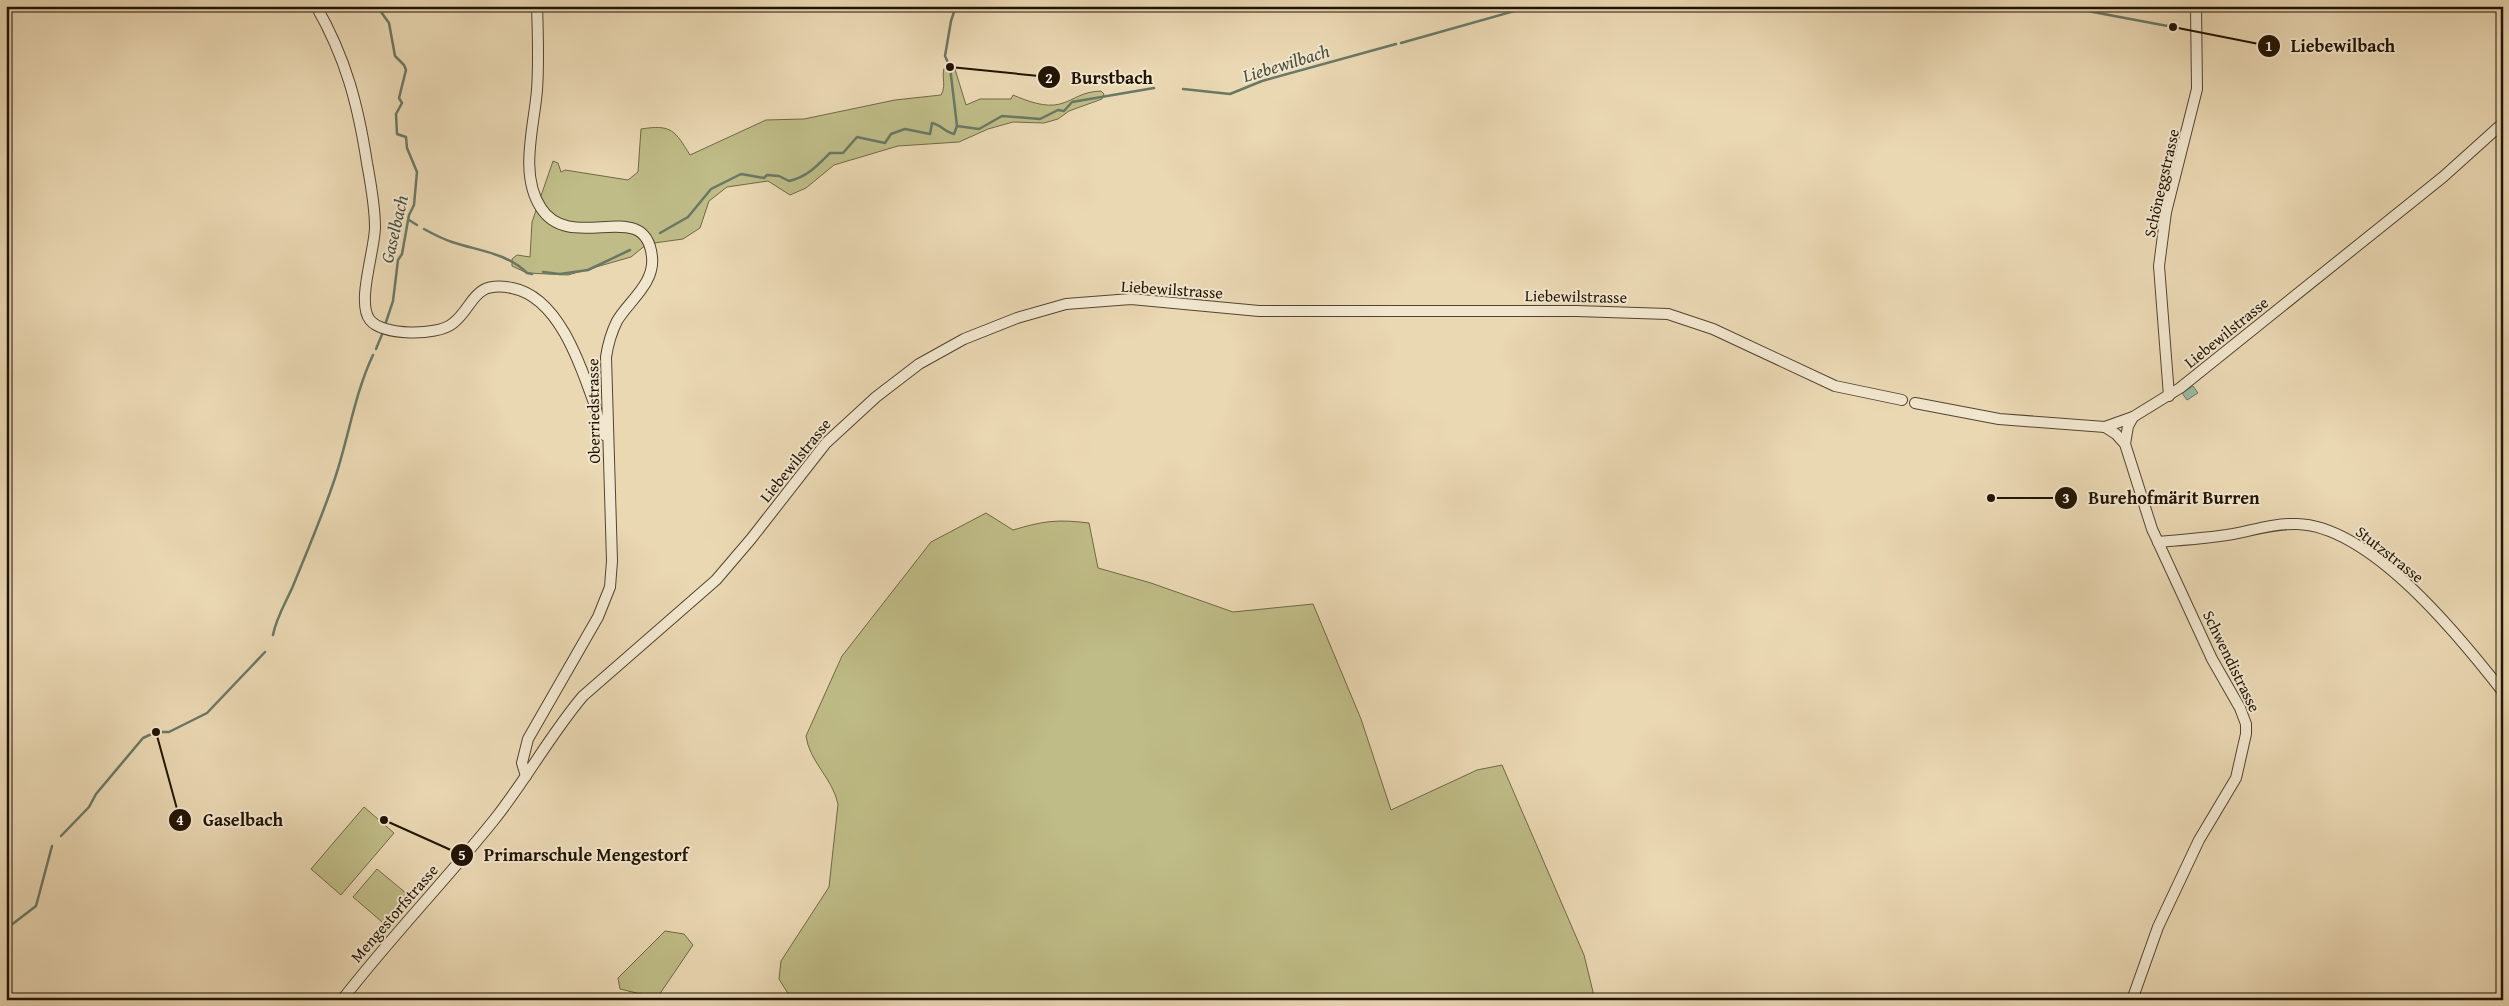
<svg xmlns="http://www.w3.org/2000/svg" width="2509" height="1006" viewBox="0 0 2509 1006" font-family="'Gentium Book Plus',serif">
  <style>
    .green { fill: #bfbc87; stroke: #706844 }
    .water { fill: #99bba7; stroke: #697865 }
    .lines { fill: none; stroke-linecap: round; stroke-linejoin: round }
    .stream { stroke: #697865; stroke-width: 2.5 }
    .minor-casing { stroke: #53442e; stroke-width: 12 }
    .minor { stroke: #f1e6ce; stroke-width: 10 }
    .labels { text-anchor: middle; dominant-baseline: central; stroke-width: 4; stroke-linejoin: round; paint-order: stroke }
    .street-label { font-size: 16px; fill: #211302; stroke: #f1e6ce }
    .water-label { font-size: 18px; font-style: italic; fill: #4b4e3c; stroke: #f1e6ce }
    .leader { fill: none; stroke: #211302; stroke-width: 2 }
    .callout-dot { fill: #211302; stroke: #f1e6ce; stroke-width: 2 }
    .mark-label { font-size: 15px; text-anchor: middle; font-weight: bold; fill: #fff }
    .callout-label { font-size: 18px; text-anchor: middle; font-weight: bold; fill: #211302; stroke: #f1e6ce; stroke-width: 4; stroke-linejoin: round; paint-order: stroke }
  </style>
  <rect width="100%" height="100%" fill="#ead8b3"/>
  <filter id="stains"><feTurbulence type="fractalNoise" baseFrequency=".004" numOctaves="4"/><feColorMatrix values="0 0 0 0 .2 0 0 0 0 .09 0 0 0 0 .02 0 0 0 .5 -.17"/></filter>
  <radialGradient id="worn" r=".72"><stop offset=".6" stop-color="#630" stop-opacity="0"/><stop offset="1" stop-color="#630" stop-opacity=".3"/></radialGradient>
  <!-- green -->
  <g class="green">
    <path d="M948,62L954,66L966,105L980,99H1011L1013,95C1027,101 1045,108 1060,104C1077,99 1080,92 1101,91L1104,94L1102,99L1069,111L1058,119L1044,123L1013,122L988,129L959,142L898,146L834,165L806,188L790,195L768,181L727,187L709,201L700,228L683,239L647,244L631,257L568,275L527,273L512,266V259L517,255L530,257L532,222L553,161L558,163L561,172L565,170L628,180L638,172L641,129C672,124 675,131 690,155L766,120L804,119L895,100L941,95C948,84 938,72 948,62Z"/>
    <path d="M986,513L1013,530C1043,521 1057,519 1089,523L1098,568L1151,583L1233,612L1313,604L1361,719L1391,810L1477,770L1502,765L1584,955L1595,1000H792L779,979L781,961L829,887L838,804C833,779 809,761 806,736L842,656L931,542Z"/>
    <polygon points="364,807 394,833 341,895 311,869"/>
    <polygon points="377,869 413,899 389,928 353,897"/>
    <polygon points="665,931 684,934 693,945 657,998 620,989 618,978"/>
  </g>
  <!-- water -->
  <polygon class="water" points="2193,386 2198,393 2187,400 2182,393"/>
  <g class="lines">
    <!-- stream -->
    <g class="stream">
      <polyline points="381,6 381,12 389,23 395,56 404,65 406,70 399,98 402,103 396,114 397,134 406,137 407,148 417,172 414,205 409,215 402,254 398,260 393,301 385,325"/>
      <polyline points="956,6 951,21 945,56 950,67 957,126"/>
      <polyline points="2061,6 2173,27"/>
      <polyline points="1401,43 1532,6"/>
      <polyline points="1183,89 1230,94 1262,81 1396,44"/>
      <polyline points="409,220 417,225"/>
      <path d="M424,229C433,234 443,239 452,242C479,251 507,253 527,273L532,274"/>
      <path d="M660,233L688,217L711,189L741,174L764,178L767,175L779,176L789,181C807,177 817,166 830,153H843L857,137L885,143L891,134L905,129L930,134L932,123C941,125 945,132 954,134L957,126L979,129L1002,116L1040,119L1058,110L1064,111L1072,102L1154,88"/>
      <polyline points="543,272 560,274 588,270 630,250"/>
      <polyline points="376,349 383,332"/>
      <path d="M273,635C276,618 286,602 293,586C308,549 324,512 336,475C349,435 355,393 373,355"/>
      <polyline points="61,836 89,807 96,794 143,738 156,732 169,732 207,713 265,652"/>
      <polyline points="6,929 36,906 52,846"/>
    </g>
    <defs>
      <g id="minor">
        <path d="M316,6C346,58 358,105 367,163C371,185 375,206 375,227C375,250 356,303 370,320C383,336 436,336 452,324C475,307 471,280 512,288C559,297 581,366 595,406C598,416 600,426 604,435"/>
        <polyline points="2169,396 2159,266 2166,212 2197,89 2196,6"/>
        <polyline points="1915,403 1999,419 2105,427 2133,417 2180,388 2443,177 2503,123"/>
        <polyline points="2105,427 2116,434 2125,444 2152,529 2212,659 2240,708 2246,724 2246,734 2236,778 2199,840 2158,927 2132,1000"/>
        <polyline points="2125,444 2128,426 2133,417"/>
        <path d="M2158,542C2183,540 2209,538 2233,534C2254,530 2275,523 2297,524C2371,526 2460,637 2503,692"/>
        <path d="M526,776L522,763L528,739L598,617L610,587L612,561L606,357C608,344 611,333 617,321C629,301 655,283 652,257C646,195 571,255 541,208C519,175 534,127 537,90C539,62 538,34 537,6"/>
        <path d="M342,1000C390,938 445,881 494,820C526,780 550,735 583,696L716,580L751,539L826,443L876,397L919,364L964,339L1017,318L1066,304L1131,299L1259,311H1576L1668,314L1713,329L1835,386L1902,400"/>
      </g>
    </defs>
    <!-- minor casing -->
    <use href="#minor" class="minor-casing"/>
    <!-- minor -->
    <use href="#minor" class="minor"/>
  </g>
  <g class="labels">
    <!-- street labels -->
    <g class="street-label">
      <text transform="translate(2161 183) rotate(-77)">Schöneggstrasse</text>
      <text transform="translate(1172 289) rotate(4)">Liebewilstrasse</text>
      <text transform="translate(1576 296) rotate(1)">Liebewilstrasse</text>
      <text transform="translate(2226 332) rotate(-39)">Liebewilstrasse</text>
      <text transform="translate(593 411) rotate(-91)">Oberriedstrasse</text>
      <text transform="translate(795 460) rotate(-51)">Liebewilstrasse</text>
      <text transform="translate(2390 554) rotate(38)">Stutzstrasse</text>
      <text transform="translate(2232 661) rotate(64)">Schwendistrasse</text>
      <text transform="translate(394 913) rotate(-49)">Mengestorfstrasse</text>
    </g>
    <!-- water labels -->
    <g class="water-label">
      <text transform="translate(1286 63) rotate(-17)">Liebewilbach</text>
      <text transform="translate(394 229) rotate(-77)">Gaselbach</text>
    </g>
  </g>
  <!-- callouts -->
  <path class="leader" d="M2173 27L2269 46M950 67L1049 77M1991 498L2066 498M156 732L180 820M384 820L462 855"/>
  <g class="callout-dot">
    <circle cx="2173" cy="27" r="5"/>
    <circle cx="950" cy="67" r="5"/>
    <circle cx="1991" cy="498" r="5"/>
    <circle cx="156" cy="732" r="5"/>
    <circle cx="384" cy="820" r="5"/>
    <circle cx="2269" cy="46" r="12"/>
    <circle cx="1049" cy="77" r="12"/>
    <circle cx="2066" cy="498" r="12"/>
    <circle cx="180" cy="820" r="12"/>
    <circle cx="462" cy="855" r="12"/>
  </g>
  <g class="mark-label">
    <text x="2269" y="51">1</text>
    <text x="1049" y="83">2</text>
    <text x="2066" y="503">3</text>
    <text x="180" y="825">4</text>
    <text x="462" y="860">5</text>
  </g>
  <g class="callout-label">
    <text x="2343" y="52">Liebewilbach</text>
    <text x="1112" y="84">Burstbach</text>
    <text x="2174" y="504">Burehofmärit Burren</text>
    <text x="243" y="826">Gaselbach</text>
    <text x="586" y="861">Primarschule Mengestorf</text>
  </g>
  <!-- margin -->
  <rect width="2509" height="1006" fill="none" stroke="#ead8b3" stroke-width="25"/>
  <rect x="8" y="8" width="2494" height="991" fill="none" stroke="#211302" stroke-width="2.5"/>
  <rect x="12" y="12" width="2484" height="981" fill="none" stroke="#211302"/>
  <rect width="100%" height="100%" filter="url(#stains)"/>
  <rect width="100%" height="100%" fill="url(#worn)"/>
</svg>
